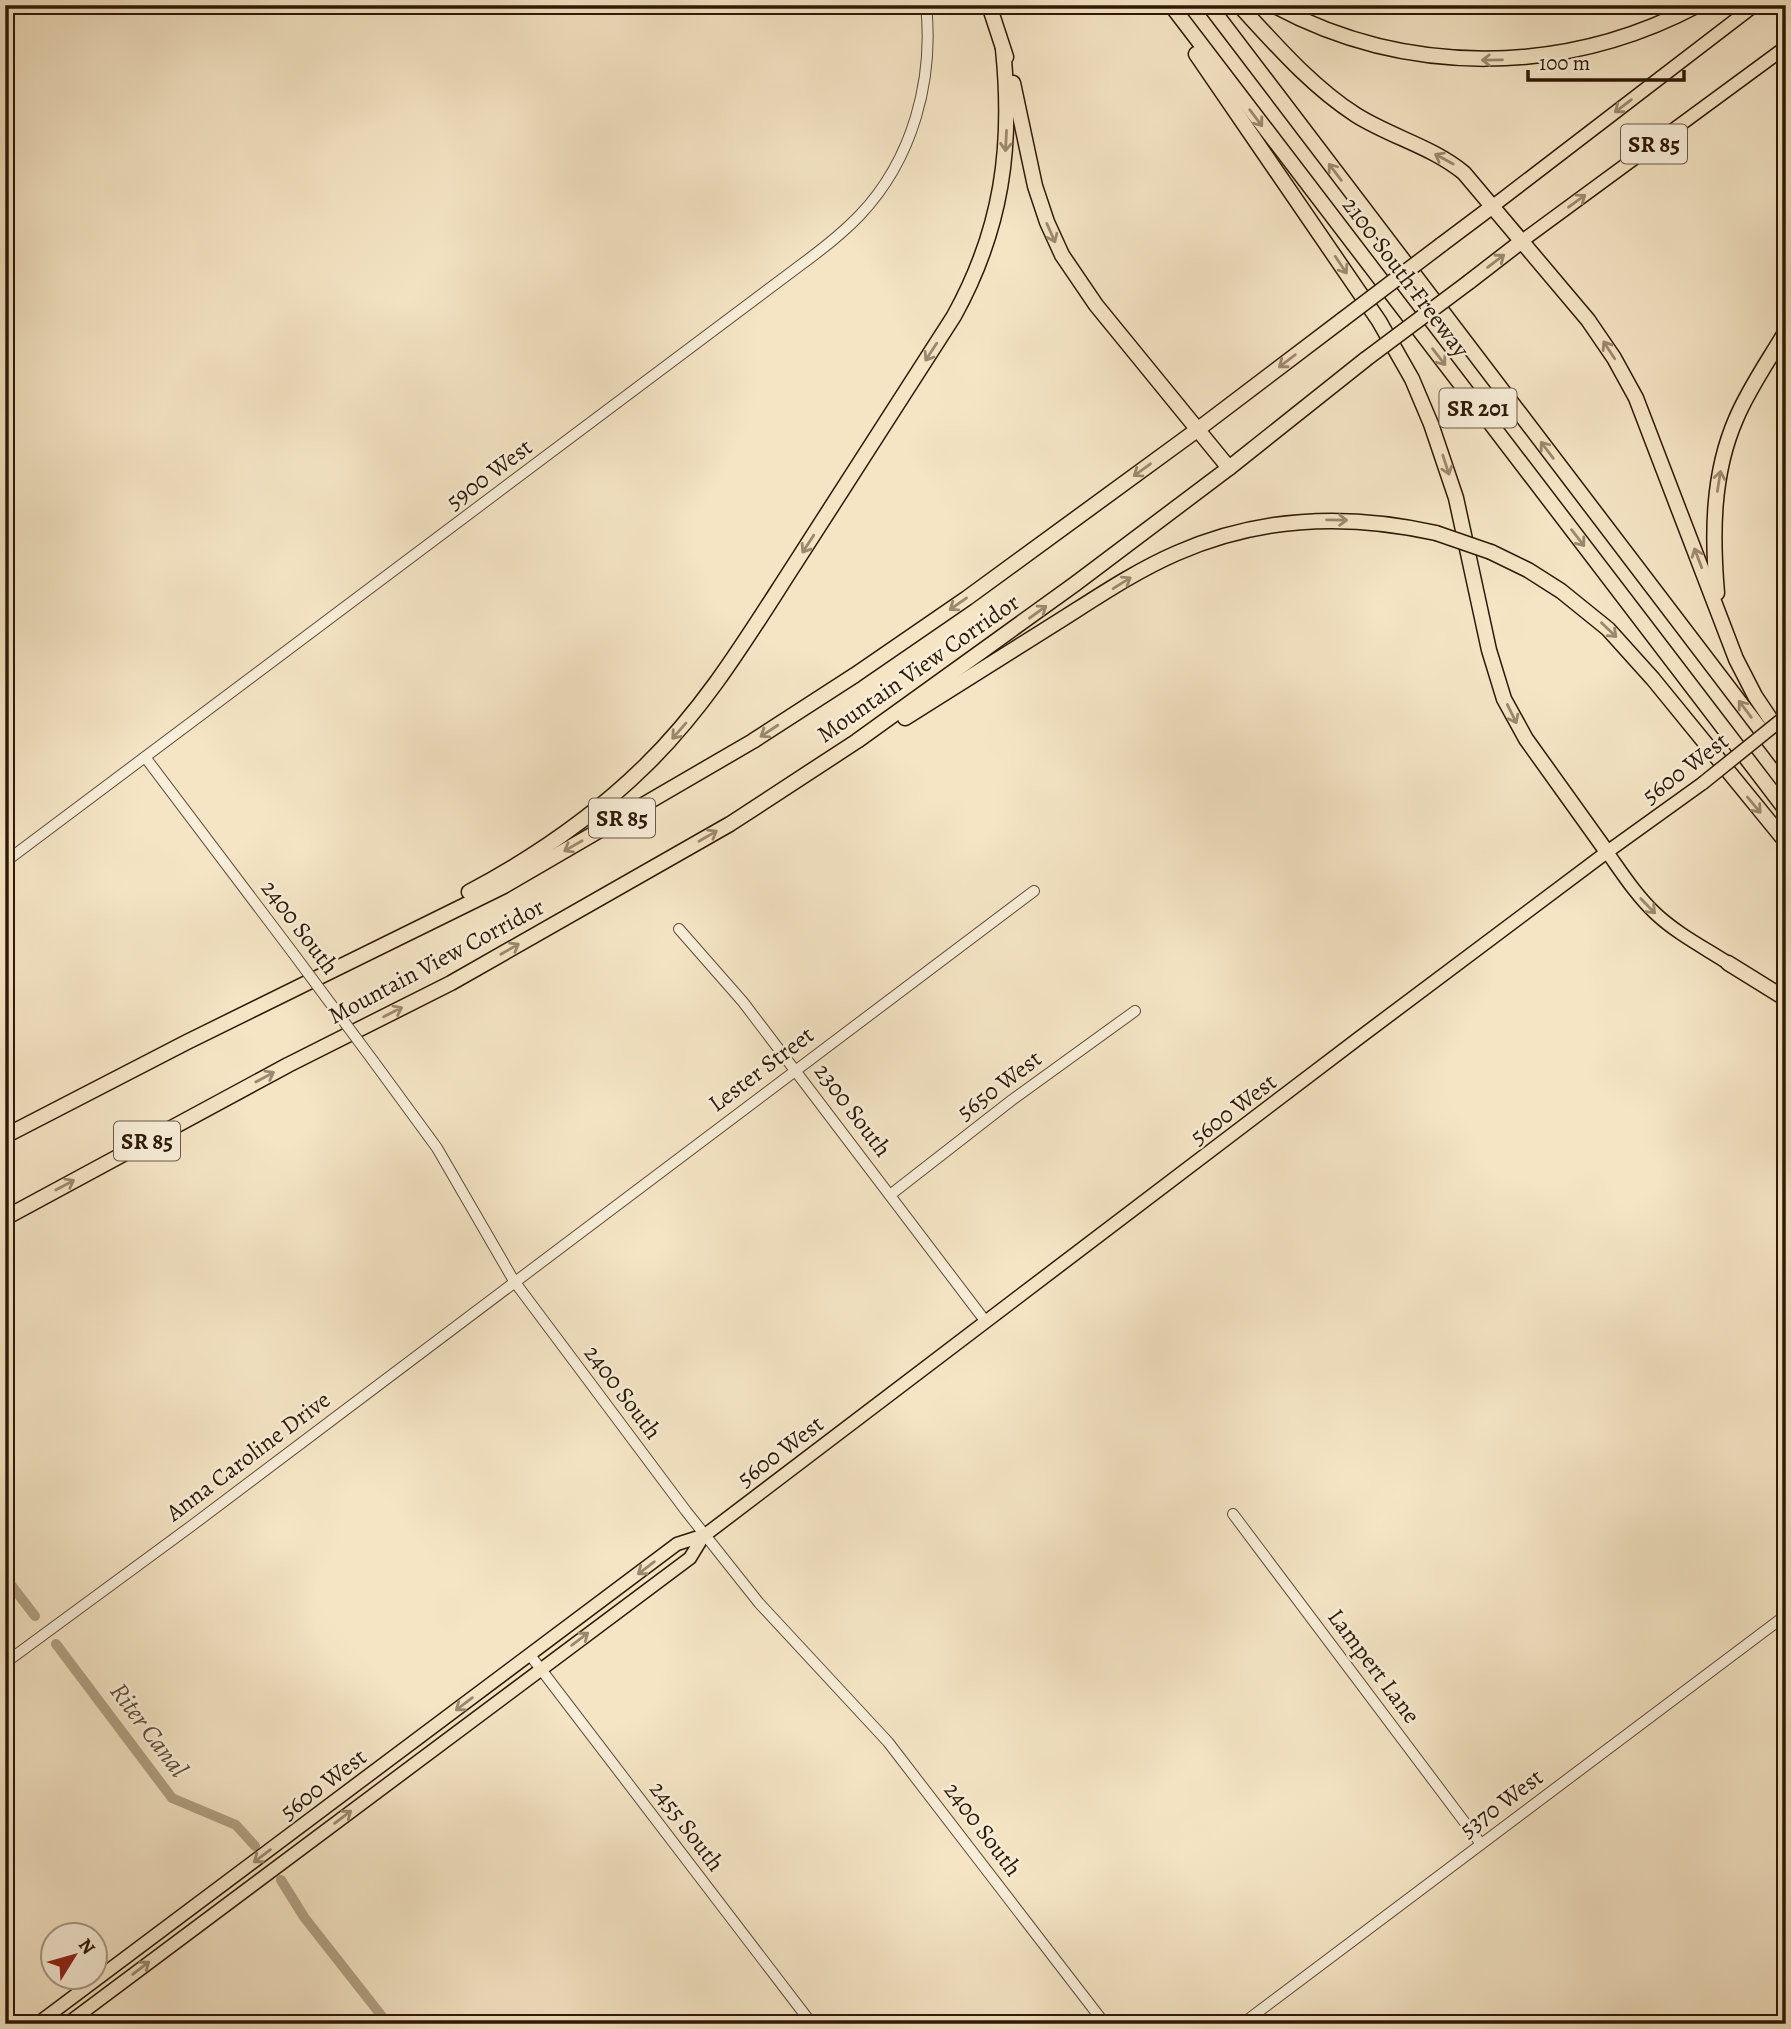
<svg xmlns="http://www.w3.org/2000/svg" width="1791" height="2029" viewBox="0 0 1791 2029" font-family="Alegreya,serif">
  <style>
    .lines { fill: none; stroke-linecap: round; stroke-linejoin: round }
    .canal { stroke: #b1a084; stroke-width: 10 }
    .minor-casing { stroke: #5f4c36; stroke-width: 12 }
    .major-casing { stroke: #2d1906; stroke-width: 15 }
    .highway-casing { stroke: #2d1906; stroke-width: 17 }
    .minor { stroke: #f8eed9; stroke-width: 10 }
    .major { stroke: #f5e5c5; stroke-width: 12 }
    .highway { stroke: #f5e5c5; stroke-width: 14 }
    .minor-bridge-casing { stroke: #5f4c36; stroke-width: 12; stroke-linecap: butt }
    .major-bridge-casing { stroke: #2d1906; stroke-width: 15; stroke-linecap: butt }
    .highway-bridge-casing { stroke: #2d1906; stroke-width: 17; stroke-linecap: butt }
    .minor-bridge { stroke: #f8eed9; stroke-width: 10 }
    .major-bridge { stroke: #f5e5c5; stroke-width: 12 }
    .highway-bridge { stroke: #f5e5c5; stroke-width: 14 }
    .oneway { stroke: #9b896f }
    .labels { text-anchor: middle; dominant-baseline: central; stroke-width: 5; stroke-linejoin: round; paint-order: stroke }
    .shield { fill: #f8eed9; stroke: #6a5945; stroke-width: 2 }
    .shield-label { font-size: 23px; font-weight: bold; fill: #2d1906 }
    .street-label { font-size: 24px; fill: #2d1906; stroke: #f8eed9 }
    .water-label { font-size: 26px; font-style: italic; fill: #624f38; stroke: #f8eed9 }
  </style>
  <rect width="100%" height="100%" fill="#f5e5c5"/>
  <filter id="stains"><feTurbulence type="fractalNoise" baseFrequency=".00286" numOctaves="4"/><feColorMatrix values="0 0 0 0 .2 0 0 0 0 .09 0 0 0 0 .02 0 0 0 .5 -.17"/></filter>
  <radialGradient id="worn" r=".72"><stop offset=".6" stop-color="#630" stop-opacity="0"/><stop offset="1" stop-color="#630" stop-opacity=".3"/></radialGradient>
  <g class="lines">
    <!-- canal -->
    <g class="canal">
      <polyline points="5,1577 35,1616"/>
      <polyline points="56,1644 172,1798 236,1825 255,1846"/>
      <polyline points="281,1880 304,1917 388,2024"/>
    </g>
    <defs>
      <g id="minor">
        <polyline points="145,757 293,953"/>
        <path d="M5,862L798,267C820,251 841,235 860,215C913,159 934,80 926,5"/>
        <polyline points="679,929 743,1002 986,1322"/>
        <polyline points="374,1062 437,1148 514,1281 686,1511 759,1603 888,1742 1105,2024"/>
        <polyline points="890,1195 1012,1100 1135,1011"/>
        <polyline points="1233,1514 1481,1844"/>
        <polyline points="530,1655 812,2024"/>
        <polyline points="5,1663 190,1527 1034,891"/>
        <polyline points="1242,2024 1786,1615"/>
      </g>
      <g id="major">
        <polyline points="1493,206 1755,5"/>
        <polyline points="1522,241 1786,47"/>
        <path d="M1607,852C1622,873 1636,895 1655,913C1676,933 1703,947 1728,963"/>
        <polyline points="37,2024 677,1544 705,1535 1359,1038 1607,852 1703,783"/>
        <polyline points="67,2024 690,1558 704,1535"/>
      </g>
      <g id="highway">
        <polyline points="989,5 1006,57"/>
        <polyline points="1171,5 1786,810"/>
        <polyline points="1209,5 1786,763"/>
        <path d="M1239,5C1275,44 1311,86 1356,115C1391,137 1433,147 1464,173L1588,320L1614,358L1636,398L1736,659L1755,696L1786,742"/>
        <path d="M1273,5C1406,77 1564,76 1698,5"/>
        <polyline points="1196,54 1379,321 1412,379 1431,424 1456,498 1489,650 1504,699 1526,739 1607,852"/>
        <polyline points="1013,83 1035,186 1047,222 1062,255 1096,305 1229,468"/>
        <polyline points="1441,245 1493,206"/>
        <polyline points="1469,282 1522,241"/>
        <polyline points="1491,552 1528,570 1561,591 1608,629 1653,679 1786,842"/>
        <path d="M1717,593C1712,535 1712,474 1736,419C1749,388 1769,360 1786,331"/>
        <path d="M905,718C952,688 1001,658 1048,628C1090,602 1131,573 1177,553C1261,516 1347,513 1436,533"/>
        <path d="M469,892C533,858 593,817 645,766C707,706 750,633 796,562C849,480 901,398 954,316C1002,229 1013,147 1003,49"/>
        <polyline points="1728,963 1786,999"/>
        <polyline points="5,1136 187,1042 504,886 753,741 855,675 967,598 1197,430 1342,320"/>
        <polyline points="5,1218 288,1065 451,983 730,824 857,741 1075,584 1229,468 1366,359"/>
      </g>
    </defs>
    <!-- minor casing -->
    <use href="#minor" class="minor-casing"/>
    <!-- major casing -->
    <use href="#major" class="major-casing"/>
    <!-- highway casing -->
    <use href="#highway" class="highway-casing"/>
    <!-- minor -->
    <use href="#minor" class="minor"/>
    <!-- major -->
    <use href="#major" class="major"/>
    <!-- highway -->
    <use href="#highway" class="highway"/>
    <defs>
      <polyline id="minor-bridge" points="293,953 374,1062"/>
      <polyline id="major-bridge" points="1703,783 1786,716"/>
      <g id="highway-bridge">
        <polyline points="1342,320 1441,245"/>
        <polyline points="1366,359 1469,282"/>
        <polyline points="1436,533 1491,552"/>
      </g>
    </defs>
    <!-- minor-bridge casing -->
    <use href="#minor-bridge" class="minor-bridge-casing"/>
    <!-- major-bridge casing -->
    <use href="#major-bridge" class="major-bridge-casing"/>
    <!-- highway-bridge casing -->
    <use href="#highway-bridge" class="highway-bridge-casing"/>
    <!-- minor-bridge -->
    <use href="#minor-bridge" class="minor-bridge"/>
    <!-- major-bridge -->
    <use href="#major-bridge" class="major-bridge"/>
    <!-- highway-bridge -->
    <use href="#highway-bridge" class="highway-bridge"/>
  </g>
  <!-- one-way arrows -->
  <defs><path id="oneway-shaft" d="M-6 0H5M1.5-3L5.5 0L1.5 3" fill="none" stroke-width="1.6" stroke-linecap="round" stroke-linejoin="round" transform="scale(1.75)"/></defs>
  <g class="oneway">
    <use href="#oneway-shaft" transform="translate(1492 60) rotate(179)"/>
    <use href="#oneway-shaft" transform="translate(1623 106) rotate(143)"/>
    <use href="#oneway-shaft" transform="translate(1256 118) rotate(53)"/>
    <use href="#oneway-shaft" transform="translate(1006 141) rotate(93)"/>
    <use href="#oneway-shaft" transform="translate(1444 159) rotate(-151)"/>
    <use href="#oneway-shaft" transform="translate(1335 172) rotate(-127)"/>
    <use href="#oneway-shaft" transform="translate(1577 201) rotate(-36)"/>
    <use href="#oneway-shaft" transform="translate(1051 233) rotate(66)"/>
    <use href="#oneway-shaft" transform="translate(1496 261) rotate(-37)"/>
    <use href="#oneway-shaft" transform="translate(1341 265) rotate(56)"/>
    <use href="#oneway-shaft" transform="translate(1609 350) rotate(-123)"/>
    <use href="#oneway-shaft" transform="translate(931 352) rotate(123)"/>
    <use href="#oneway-shaft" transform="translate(1439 357) rotate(52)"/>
    <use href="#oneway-shaft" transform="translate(1287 361) rotate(143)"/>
    <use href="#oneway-shaft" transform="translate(1547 450) rotate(-127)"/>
    <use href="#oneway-shaft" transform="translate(1446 465) rotate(72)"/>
    <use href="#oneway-shaft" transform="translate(1142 470) rotate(144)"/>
    <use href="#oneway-shaft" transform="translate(1719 481) rotate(-81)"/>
    <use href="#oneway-shaft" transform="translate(1337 520) rotate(1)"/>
    <use href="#oneway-shaft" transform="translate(1578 538) rotate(52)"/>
    <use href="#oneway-shaft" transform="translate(808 544) rotate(123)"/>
    <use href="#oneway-shaft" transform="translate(1698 558) rotate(-111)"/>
    <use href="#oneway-shaft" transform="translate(1122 583) rotate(-32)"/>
    <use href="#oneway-shaft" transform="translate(958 604) rotate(145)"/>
    <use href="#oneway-shaft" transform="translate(1038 612) rotate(-36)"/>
    <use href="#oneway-shaft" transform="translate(1609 630) rotate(44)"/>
    <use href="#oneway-shaft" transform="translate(1745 709) rotate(-127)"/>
    <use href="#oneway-shaft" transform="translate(1512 714) rotate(64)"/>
    <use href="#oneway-shaft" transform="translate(679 731) rotate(131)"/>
    <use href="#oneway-shaft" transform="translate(769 731) rotate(147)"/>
    <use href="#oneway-shaft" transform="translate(1754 805) rotate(50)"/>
    <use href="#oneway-shaft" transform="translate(708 836) rotate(-30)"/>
    <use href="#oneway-shaft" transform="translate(573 846) rotate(150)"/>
    <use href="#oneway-shaft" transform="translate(1648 906) rotate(46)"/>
    <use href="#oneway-shaft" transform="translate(510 949) rotate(-30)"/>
    <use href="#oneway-shaft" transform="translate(393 1012) rotate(-27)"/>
    <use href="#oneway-shaft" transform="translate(265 1077) rotate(-28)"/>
    <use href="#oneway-shaft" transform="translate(65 1185) rotate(-28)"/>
    <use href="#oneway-shaft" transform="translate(646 1568) rotate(143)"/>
    <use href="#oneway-shaft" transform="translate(580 1639) rotate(-37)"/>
    <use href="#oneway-shaft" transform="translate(464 1704) rotate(143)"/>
    <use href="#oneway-shaft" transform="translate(343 1817) rotate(-37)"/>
    <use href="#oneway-shaft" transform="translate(262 1856) rotate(143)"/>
    <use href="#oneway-shaft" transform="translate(141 1968) rotate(-37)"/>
  </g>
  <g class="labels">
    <!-- shield labels -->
    <g class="shield">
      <rect x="1621" y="124.5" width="66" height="39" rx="5"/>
      <rect x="1439.5" y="388.5" width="77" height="39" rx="5"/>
      <rect x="589" y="798.5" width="66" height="39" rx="5"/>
      <rect x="114" y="1121.5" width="66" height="39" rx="5"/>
    </g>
    <g class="shield-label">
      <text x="1654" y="144">SR 85</text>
      <text x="1478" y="408">SR 201</text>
      <text x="622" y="818">SR 85</text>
      <text x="147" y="1141">SR 85</text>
    </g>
    <!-- street labels -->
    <g class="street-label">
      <text transform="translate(1406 277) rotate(53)">2100 South Freeway</text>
      <text transform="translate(489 474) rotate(-37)">5900 West</text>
      <text transform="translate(918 668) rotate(-35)">Mountain View Corridor</text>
      <text transform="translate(1685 768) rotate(-37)">5600 West</text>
      <text transform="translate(300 927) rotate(53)">2400 South</text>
      <text transform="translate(436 961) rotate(-28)">Mountain View Corridor</text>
      <text transform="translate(761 1069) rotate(-37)">Lester Street</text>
      <text transform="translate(999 1085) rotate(-37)">5650 West</text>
      <text transform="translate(1233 1109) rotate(-37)">5600 West</text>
      <text transform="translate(853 1110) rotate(53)">2300 South</text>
      <text transform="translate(623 1392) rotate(53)">2400 South</text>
      <text transform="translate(780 1451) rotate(-37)">5600 West</text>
      <text transform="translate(248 1456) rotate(-37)">Anna Caroline Drive</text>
      <text transform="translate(1374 1666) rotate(53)">Lampert Lane</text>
      <text transform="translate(323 1784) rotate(-37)">5600 West</text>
      <text transform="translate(1501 1803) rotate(-37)">5370 West</text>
      <text transform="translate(687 1826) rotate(53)">2455 South</text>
      <text transform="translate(983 1829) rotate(53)">2400 South</text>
    </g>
    <!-- water labels -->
    <g class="water-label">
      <text transform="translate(149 1730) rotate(53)">Riter Canal</text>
    </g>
  </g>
  <!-- margin -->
  <rect width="1791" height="2029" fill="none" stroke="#f5e5c5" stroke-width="28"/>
  <rect x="7" y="7" width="1777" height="2015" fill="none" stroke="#2d1906" stroke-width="3.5"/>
  <rect x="14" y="14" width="1763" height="2001" fill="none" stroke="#2d1906" stroke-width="2"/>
  <!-- north arrow -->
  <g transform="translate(74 1956) rotate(53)"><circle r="33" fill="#f8eed9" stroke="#a79985" stroke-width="2"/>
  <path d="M0-5L12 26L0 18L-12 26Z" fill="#8f2418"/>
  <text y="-10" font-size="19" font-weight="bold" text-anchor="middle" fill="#2d1906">N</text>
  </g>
  <!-- scale -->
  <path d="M1528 70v10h156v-10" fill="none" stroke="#2d1906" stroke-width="3.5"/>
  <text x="1539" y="70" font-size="21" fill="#2d1906" stroke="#f8eed9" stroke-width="5" paint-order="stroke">100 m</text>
  <rect width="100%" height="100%" filter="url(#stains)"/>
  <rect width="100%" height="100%" fill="url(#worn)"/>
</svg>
